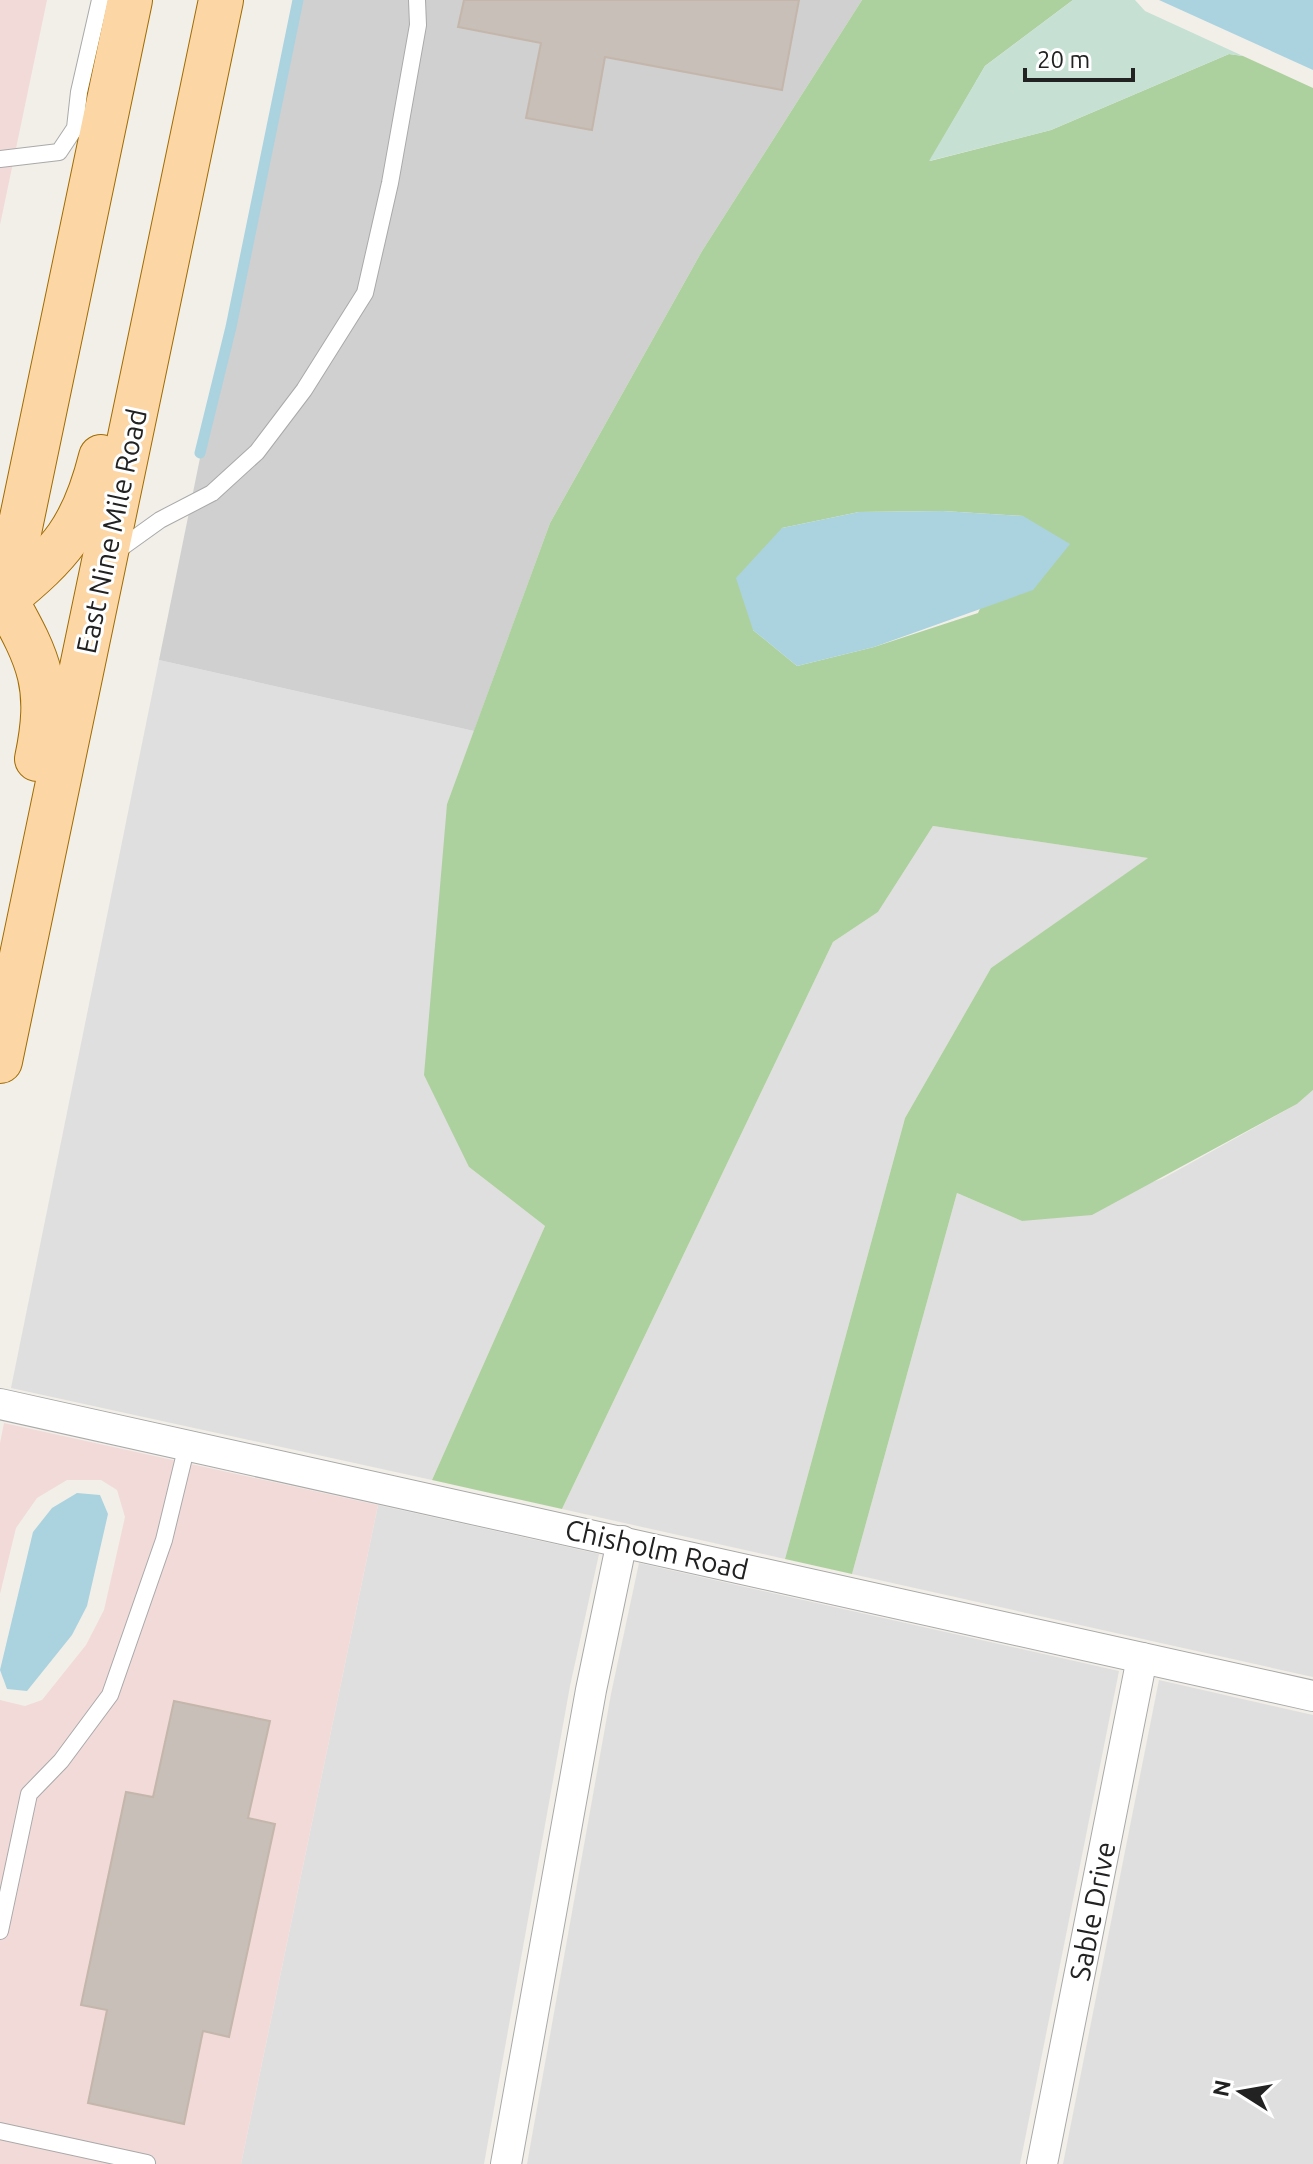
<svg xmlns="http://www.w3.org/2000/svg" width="1313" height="2164" viewBox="0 0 1313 2164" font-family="Ubuntu,sans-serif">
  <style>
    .residential { fill: #e0dfdf }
    .commercial { fill: #f2dad9 }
    .religious { fill: #d0d0d0 }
    .forest { fill: #add19e; fill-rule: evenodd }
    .wetland { fill: #c6e0d4 }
    .water { fill: #aad3df }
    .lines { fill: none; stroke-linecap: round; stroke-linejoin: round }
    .stream { stroke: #aad3df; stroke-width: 11 }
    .building { fill: #c7bfb8; stroke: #c4b6ab; stroke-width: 2 }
    .lane-casing { stroke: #a9a9a9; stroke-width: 18 }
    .street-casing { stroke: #a9a9a9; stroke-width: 32 }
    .primary-casing { stroke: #a06b00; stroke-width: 46 }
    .lane { stroke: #fff; stroke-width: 16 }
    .street { stroke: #fff; stroke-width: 30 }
    .primary { stroke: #fcd6a4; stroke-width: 44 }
    .labels { text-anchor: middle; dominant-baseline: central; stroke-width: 6; stroke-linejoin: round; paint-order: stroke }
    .street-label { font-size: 28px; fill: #222; stroke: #fff }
  </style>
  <rect width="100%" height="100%" fill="#f2efe9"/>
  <!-- residential -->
  <g class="residential">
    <polygon points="159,660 474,731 447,804 469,1167 545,1226 432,1480 11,1388"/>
    <polygon points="933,826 1149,858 991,968 905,1118 785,1559 562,1509 833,942 878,912"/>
    <polygon points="1313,1090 1313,1677 852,1574 957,1193 1022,1221 1162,1179 1297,1104"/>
    <polygon points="378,1505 599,1554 570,1686 484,2164 241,2164"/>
    <polygon points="639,1563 1119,1671 1020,2164 527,2164 611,1694"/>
    <polygon points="1159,1680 1313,1715 1313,2164 1063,2164"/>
  </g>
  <!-- commercial -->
  <g class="commercial">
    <polygon points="0,0 47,0 0,225"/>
    <polygon points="4,1423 378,1505 241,2164 0,2164 0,1700 25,1706 42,1700 86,1645 104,1610 125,1517 117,1490 101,1480 67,1480 37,1498 16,1528 0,1594 0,1443"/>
  </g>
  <!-- religious -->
  <polygon class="religious" points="293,0 862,0 702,251 550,523 474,731 159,660"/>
  <!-- forest -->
  <path class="forest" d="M862,0H1073L985,66L930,161L1051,130L1229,54L1243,56L1313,88V1090L1297,1104L1092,1215L1022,1221L957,1193L852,1574L785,1559L905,1118L991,968L1148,858L933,826L878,912L833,942L562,1509L432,1480L545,1226L469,1167L424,1075L447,804L550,523L702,251ZM943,511L1023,516L978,613L874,647L797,666L753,630L782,528L859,512Z"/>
  <!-- wetland -->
  <polygon class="wetland" points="1073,0 1135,0 1145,11 1243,56 1229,54 1051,130 929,161 985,66"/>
  <!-- water -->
  <g class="water">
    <polygon points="1159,0 1313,0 1313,70"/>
    <polygon points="943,511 1023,516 1070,544 1033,590 874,647 797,666 753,630 736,578 782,528 859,512"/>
    <polygon points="77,1493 100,1495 108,1514 87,1606 72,1635 27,1691 7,1689 0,1670 33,1532 52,1508"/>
  </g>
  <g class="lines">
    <!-- stream -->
    <polyline class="stream" points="200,453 231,327 298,0"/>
  </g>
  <!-- building -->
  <g class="building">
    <polygon points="464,0 799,0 782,90 605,57 592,130 526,118 541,43 458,27"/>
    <polygon points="174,1701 270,1721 248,1818 275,1824 229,2037 203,2031 184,2124 88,2103 107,2010 81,2005 126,1792 153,1797"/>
  </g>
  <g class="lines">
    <defs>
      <g id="lane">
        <polyline points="0,159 59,152 75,128 79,92 100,0"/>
        <polyline points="114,553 160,520 212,493 257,452 304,390 365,293 390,183 418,25 417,0"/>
        <polyline points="0,1931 29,1794 61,1761 110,1695 164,1540 187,1445"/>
        <polyline points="0,2131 147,2163"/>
      </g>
      <g id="street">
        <polyline points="0,1404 1313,1696"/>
        <polyline points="506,2164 591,1690 622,1541"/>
        <polyline points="1042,2164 1142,1658"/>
      </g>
      <g id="primary">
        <path d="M5,599C61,553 83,529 101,457"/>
        <path d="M5,599C40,661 52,687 37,759"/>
        <polyline points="3,609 130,0"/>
        <polyline points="0,1061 221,0"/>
      </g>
    </defs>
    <!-- lane casing -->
    <use href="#lane" class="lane-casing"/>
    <!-- street casing -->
    <use href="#street" class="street-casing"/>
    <!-- primary casing -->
    <use href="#primary" class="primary-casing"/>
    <!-- lane -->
    <use href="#lane" class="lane"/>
    <!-- street -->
    <use href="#street" class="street"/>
    <!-- primary -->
    <use href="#primary" class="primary"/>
  </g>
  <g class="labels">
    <!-- street labels -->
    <g class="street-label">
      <text transform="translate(111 531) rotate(-78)">East Nine Mile Road</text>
      <text transform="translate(657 1549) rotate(13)">Chisholm Road</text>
      <text transform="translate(1092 1911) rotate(-79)">Sable Drive</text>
    </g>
  </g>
  <!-- north arrow -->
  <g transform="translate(1241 2092) rotate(281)" stroke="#ffffff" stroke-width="6" paint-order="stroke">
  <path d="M0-6L14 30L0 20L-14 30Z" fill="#222222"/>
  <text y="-12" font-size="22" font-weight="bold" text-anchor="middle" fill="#222222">N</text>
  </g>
  <!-- scale -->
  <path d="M1025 68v12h108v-12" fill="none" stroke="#222222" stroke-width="4"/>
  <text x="1037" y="68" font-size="24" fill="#222222" stroke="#ffffff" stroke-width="6" paint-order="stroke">20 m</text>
</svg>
